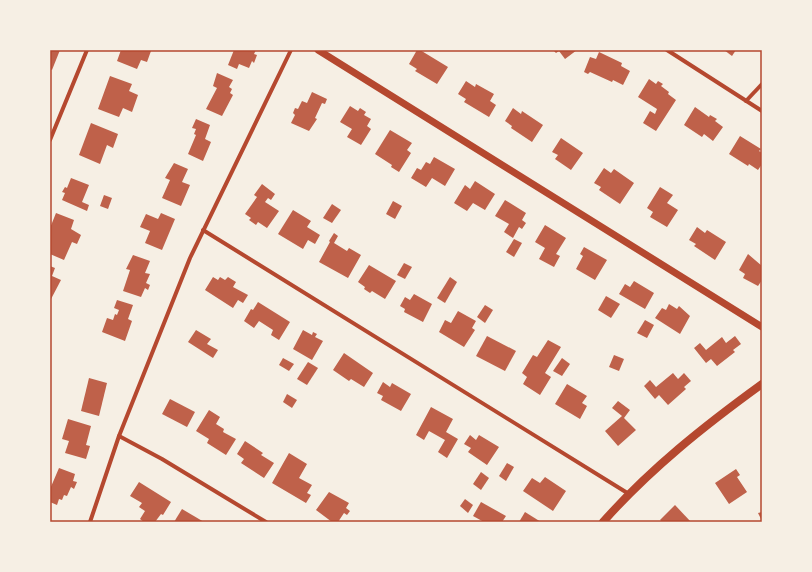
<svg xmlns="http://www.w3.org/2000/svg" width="812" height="572" viewBox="0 0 812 572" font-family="'Sofia Sans Condensed',sans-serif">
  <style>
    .building { fill: #bf614a }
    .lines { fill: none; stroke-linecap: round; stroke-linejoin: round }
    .minor { stroke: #b5482f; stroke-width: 4 }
    .tertiary { stroke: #b5482f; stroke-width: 7 }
    .secondary { stroke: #b5482f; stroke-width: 8 }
    .neatline { fill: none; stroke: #b5482f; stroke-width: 1.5 }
  </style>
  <rect width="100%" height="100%" fill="#f6efe4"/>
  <!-- building -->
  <g class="building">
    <polygon points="50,50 60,50 52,70 50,69"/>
    <polygon points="121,50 148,50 151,51 147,62 141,60 137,69 117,61"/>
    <polygon points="234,50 256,50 254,54 257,55 254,63 252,61 249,68 239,64 237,69 228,65"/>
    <polygon points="417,50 420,50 448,67 437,84 415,71 417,69 409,64"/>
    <polygon points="553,50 577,50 565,59 559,51 556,53"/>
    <polygon points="724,50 736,50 732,56"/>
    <polygon points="599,52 622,63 621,66 630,71 623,85 613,80 612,82 590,72 588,74 584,72 590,57 596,59"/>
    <polygon points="217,73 233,80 229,87 232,89 230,93 233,95 222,116 206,109 217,88 213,86"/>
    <polygon points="110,76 132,84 129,91 138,95 132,112 123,108 119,117 98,109"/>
    <polygon points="649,79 656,84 658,81 663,84 661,86 669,92 668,94 676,100 656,131 643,123 650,111 655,114 657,109 638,97"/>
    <polygon points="466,81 475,87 476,84 494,94 490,101 496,105 489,117 464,102 466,99 458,94"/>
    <polygon points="312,92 327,99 325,104 322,103 315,118 317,119 309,131 291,123 295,115 293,113 295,108 298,109 302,101 307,103"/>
    <polygon points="350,106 358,111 360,108 366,112 364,115 371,119 367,126 371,129 361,145 347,137 352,129 340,122"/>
    <polygon points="695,107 709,117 710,115 717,119 715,121 723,127 713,141 704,134 702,137 684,125"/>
    <polygon points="513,108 521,114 522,111 543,125 532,142 511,128 512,126 505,121"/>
    <polygon points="196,119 210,125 205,139 211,142 203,161 188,154 196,135 194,134 196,129 192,128"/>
    <polygon points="91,123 118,134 113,148 107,145 100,164 79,155"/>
    <polygon points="390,130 412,143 407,150 411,153 399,172 391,167 392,165 375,154"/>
    <polygon points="740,136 761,149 759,151 762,153 762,164 758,170 749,164 748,166 729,154"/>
    <polygon points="561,138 583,153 571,170 555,159 558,155 552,152"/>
    <polygon points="434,157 455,169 445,186 432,178 426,187 411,178 417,168 421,170 426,162 430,164"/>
    <polygon points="174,163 188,169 182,182 190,185 181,206 162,198 170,180 165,178"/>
    <polygon points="604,168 611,173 614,169 634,183 620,204 599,190 601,187 594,183"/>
    <polygon points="71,178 89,185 82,202 89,205 87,211 62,200 65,193 62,192 65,187 67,188"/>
    <polygon points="475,181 495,194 485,210 473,203 467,211 454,203 465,185 470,189"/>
    <polygon points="262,184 275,194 271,200 268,198 265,202 279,211 267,228 258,222 256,225 249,220 251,218 245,214 257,197 254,195"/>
    <polygon points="660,187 673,195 667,203 678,210 667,227 650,217 653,212 647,208"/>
    <polygon points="104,195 112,198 108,209 100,206"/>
    <polygon points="505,200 526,213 522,220 526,223 522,229 519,227 513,238 504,232 509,224 495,216"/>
    <polygon points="393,201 402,206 395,219 386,214"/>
    <polygon points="332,204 341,210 332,223 323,218"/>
    <polygon points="293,210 311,221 307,227 320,235 315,244 308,240 303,249 278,234"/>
    <polygon points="56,213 74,220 71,229 81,235 77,244 72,242 64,260 50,254 50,228"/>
    <polygon points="161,213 175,219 162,250 145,243 150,231 140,227 146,214 158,219"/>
    <polygon points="545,225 566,238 556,254 560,256 554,267 539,259 545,248 535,242"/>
    <polygon points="697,227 705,233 707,230 726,242 715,260 694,246 696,244 689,240"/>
    <polygon points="334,233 338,236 334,243 347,251 349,248 361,255 348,278 319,262 330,242 329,241"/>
    <polygon points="514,239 522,243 514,257 506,252"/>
    <polygon points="584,247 607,260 595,280 576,269 583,256 580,254"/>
    <polygon points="748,254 762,266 762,280 758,286 743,278 745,274 739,270"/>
    <polygon points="133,255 150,261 145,273 150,274 146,283 150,285 148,290 145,288 141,297 123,291 130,270 126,269"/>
    <polygon points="404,263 412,267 405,279 397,275"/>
    <polygon points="369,265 396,281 385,299 372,291 370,293 364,289 365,287 358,282"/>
    <polygon points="50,266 55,268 52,276 61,280 50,301"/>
    <polygon points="213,277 218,280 220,277 225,280 228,277 236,282 233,287 248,295 243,303 238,300 233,308 205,290"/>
    <polygon points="450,277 457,282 445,303 437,298"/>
    <polygon points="634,281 654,293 645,309 619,294 625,284 630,287"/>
    <polygon points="414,294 432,304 423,322 404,312 405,309 400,306 405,297 410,300"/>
    <polygon points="606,296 620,304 611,318 598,310"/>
    <polygon points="117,300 133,305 128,319 132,321 125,341 102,332 107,318 113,320 115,314 117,315 119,310 114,308"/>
    <polygon points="258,302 290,322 279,340 271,335 273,330 259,321 254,328 244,321 251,309 253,310"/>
    <polygon points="669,304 677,309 679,306 690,316 680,334 655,318 662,308 666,310"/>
    <polygon points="485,305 493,310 485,323 477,317"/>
    <polygon points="458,311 476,321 472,328 475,330 464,347 439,332 445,320 451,323"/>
    <polygon points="645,320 654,325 647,338 637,333"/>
    <polygon points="196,330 211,339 207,344 218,350 213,358 188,342"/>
    <polygon points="303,330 312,335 313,332 317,334 315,337 323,341 312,360 293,349"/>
    <polygon points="487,336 516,351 505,371 476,356"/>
    <polygon points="735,336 741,344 733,350 735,352 717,366 711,359 706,363 694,348 700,343 706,350 722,337 726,343"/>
    <polygon points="548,340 561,347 545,373 551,377 540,395 523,384 527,377 522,373 533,355 537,357"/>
    <polygon points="344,353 373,373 364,387 351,379 349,381 333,370"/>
    <polygon points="614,355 624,359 619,371 609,367"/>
    <polygon points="283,358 294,364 289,371 279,365"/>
    <polygon points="562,358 570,364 562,376 553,371"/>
    <polygon points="308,362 318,368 307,385 297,379"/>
    <polygon points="673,373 678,379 684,373 691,381 684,387 686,389 668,405 659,395 655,399 644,386 650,380 656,387"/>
    <polygon points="89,378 107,383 99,416 81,411"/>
    <polygon points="383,382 390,387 392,383 411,394 401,411 381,400 383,396 377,393"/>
    <polygon points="567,384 587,396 582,403 587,406 580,419 555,404"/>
    <polygon points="287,394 297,400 292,408 283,402"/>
    <polygon points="170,399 195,412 187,427 162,414"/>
    <polygon points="618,401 630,410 624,418 636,430 618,446 605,431 622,416 612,408"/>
    <polygon points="431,407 453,419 446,432 458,439 447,458 438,452 445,440 429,431 424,440 416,435"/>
    <polygon points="209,410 220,417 216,424 224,429 223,432 236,439 226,455 207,443 209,439 196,431"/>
    <polygon points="68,419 91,426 86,445 90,446 86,459 65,453 69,441 62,439"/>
    <polygon points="470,435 476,440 479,435 499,447 487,465 468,452 471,448 464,444"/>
    <polygon points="245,441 263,453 261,455 274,463 264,478 241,463 244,459 237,454"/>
    <polygon points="289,453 307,464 299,478 312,485 307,493 311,495 306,503 272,483"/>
    <polygon points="507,463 514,467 506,481 499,476"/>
    <polygon points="59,468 75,474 73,481 77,482 74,489 71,487 67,496 64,495 62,500 59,499 57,505 50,502 50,489"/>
    <polygon points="736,469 740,475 737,477 747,492 729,504 715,483"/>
    <polygon points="481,472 489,478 481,490 473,484"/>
    <polygon points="545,477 566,491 553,511 523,491 532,478 540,483"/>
    <polygon points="139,482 171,502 163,515 161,514 155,522 144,522 140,519 145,511 139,507 142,503 130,496"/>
    <polygon points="329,492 349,503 346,508 350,511 347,515 344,513 338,522 332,522 316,510"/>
    <polygon points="465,499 473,505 468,513 460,506"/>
    <polygon points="481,502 506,516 502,522 484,522 473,516"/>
    <polygon points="675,505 691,522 662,522 660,520"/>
    <polygon points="182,509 204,522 174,522"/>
    <polygon points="525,512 541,522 519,522"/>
    <polygon points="762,512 762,521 758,513"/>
  </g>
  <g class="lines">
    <!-- minor -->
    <g class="minor">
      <polyline points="667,50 762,111"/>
      <polyline points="746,101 762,84"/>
      <polyline points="50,140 87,50"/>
      <polyline points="203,230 629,494"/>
      <polyline points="119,436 162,459 266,522"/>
      <polyline points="90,522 119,436 190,258 291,50"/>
    </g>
    <!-- tertiary -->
    <polyline class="tertiary" points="318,50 762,327"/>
    <!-- secondary -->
    <path class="secondary" d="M603,522C650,469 704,426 762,384"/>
  </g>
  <!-- border -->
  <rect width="812" height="572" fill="none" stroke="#f6efe4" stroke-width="102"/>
  <rect x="51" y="51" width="710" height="470" class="neatline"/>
</svg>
